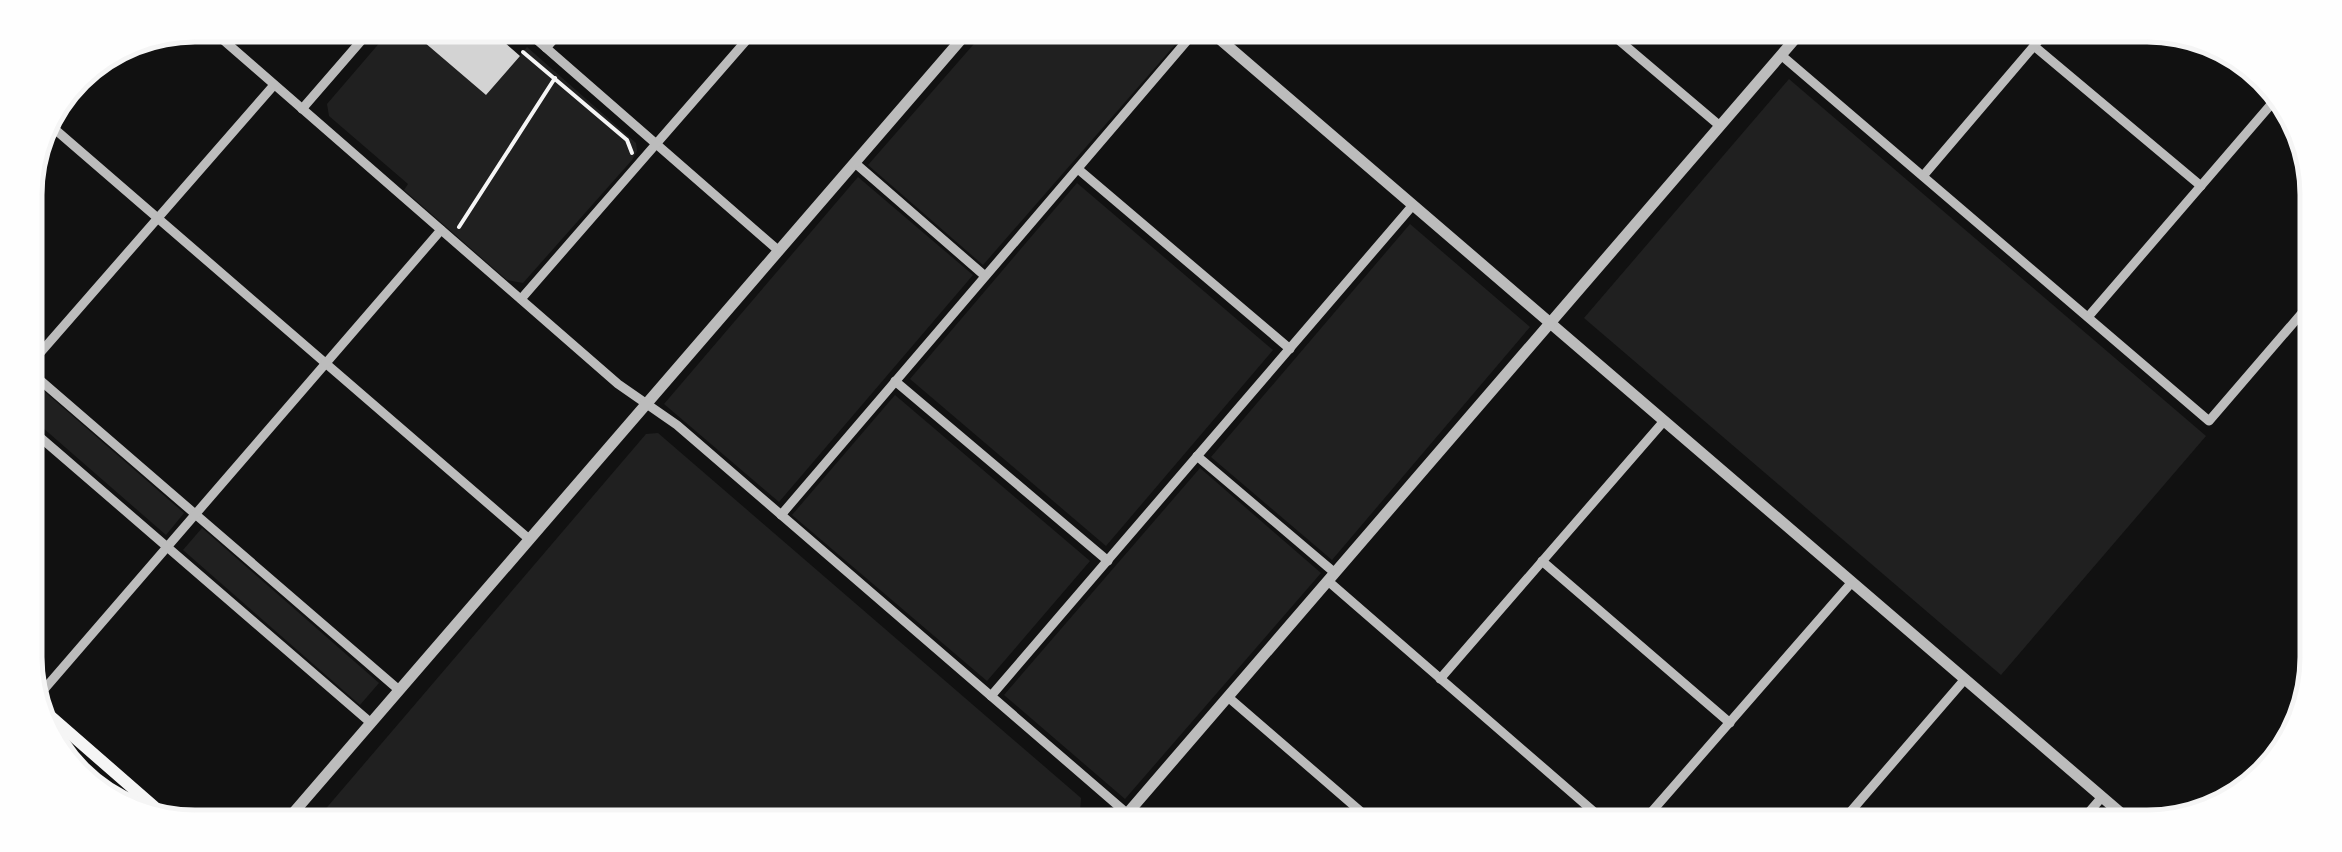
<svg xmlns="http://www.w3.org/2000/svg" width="2342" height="852" viewBox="0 0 2342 852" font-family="'Work Sans',sans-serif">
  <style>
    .green { fill: #202020 }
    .building { fill: #d3d3d3 }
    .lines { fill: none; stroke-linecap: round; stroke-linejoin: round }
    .path { stroke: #f5f5f5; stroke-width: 4 }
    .minor { stroke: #bcbcbc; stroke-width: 9 }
    .tertiary { stroke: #bcbcbc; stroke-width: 11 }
    .secondary { stroke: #f5f5f5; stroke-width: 12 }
    .rim { fill: none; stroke: #f5f5f5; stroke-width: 5 }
  </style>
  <rect width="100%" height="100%" fill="#111"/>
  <!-- green -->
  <g class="green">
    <polygon points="394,26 419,26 423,29 418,36 486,95 527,47 636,143 637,151 632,160 523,283 507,280 404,190 408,184 329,116 327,104"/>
    <polygon points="987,29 1187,31 983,265 868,165"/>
    <polygon points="1789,79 2206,436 2001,675 1584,318"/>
    <polygon points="858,177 973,275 779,502 664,404"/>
    <polygon points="1077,183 1273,350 1106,546 910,379"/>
    <polygon points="1410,224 1530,327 1332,560 1211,457"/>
    <polygon points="30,379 184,513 166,535 27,414 27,382"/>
    <polygon points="895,395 1090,561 987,681 792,515"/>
    <polygon points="658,433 1081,798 1079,822 317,819 646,434"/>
    <polygon points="1200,468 1321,573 1125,799 1004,695"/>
    <polygon points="202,528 379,683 360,705 183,550"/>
  </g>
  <!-- building -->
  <polygon class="building" points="419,26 486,26 520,56 486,95 417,36 423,29"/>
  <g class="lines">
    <!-- path -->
    <g class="path">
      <polyline points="523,52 627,140 632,153"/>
      <polyline points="459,227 555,78"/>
    </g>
    <!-- minor -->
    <g class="minor">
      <polyline points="206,25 618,384 677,425 1137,822"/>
      <polyline points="521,26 779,251"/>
      <polyline points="1608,31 1720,126"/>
      <polyline points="2034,46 2201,186"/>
      <polyline points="546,48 565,27"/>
      <polyline points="1781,55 2209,421 2314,299"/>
      <polyline points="302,109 374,26"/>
      <polyline points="43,119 529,539"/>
      <polyline points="855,163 985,276"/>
      <polyline points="1078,169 1290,349"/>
      <polyline points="1923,176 2045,33"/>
      <polyline points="521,299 758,27"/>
      <polyline points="2088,317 2280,94"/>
      <polyline points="26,368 399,690"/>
      <polyline points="26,369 274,85"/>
      <polyline points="895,381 1108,561"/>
      <polyline points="27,426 371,723"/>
      <polyline points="1197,456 1335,573"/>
      <polyline points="781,515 1197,29"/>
      <polyline points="1542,561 1730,723"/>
      <polyline points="1328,581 1608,824"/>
      <polyline points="1440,679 1664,421"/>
      <polyline points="991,696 1413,205"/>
      <polyline points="1228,697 1374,823"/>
      <polyline points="34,701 441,230"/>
      <polyline points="1641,824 1852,582"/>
      <polyline points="1839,825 1965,679"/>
      <polyline points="2077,826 2102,797"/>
    </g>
    <!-- tertiary -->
    <g class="tertiary">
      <polyline points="1208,29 2137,827"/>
      <polyline points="288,819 971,28"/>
      <polyline points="1120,822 1801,32"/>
    </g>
    <!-- secondary -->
    <polyline class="secondary" points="34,702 167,818"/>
  </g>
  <!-- crop -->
  <path d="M0 0H2342V852H0ZM195 42H2147A153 153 0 0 1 2300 195V657A153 153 0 0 1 2147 810H195A153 153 0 0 1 42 657V195A153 153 0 0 1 195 42Z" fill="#fefefe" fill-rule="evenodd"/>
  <path class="rim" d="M195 42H2147A153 153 0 0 1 2300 195V657A153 153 0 0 1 2147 810H195A153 153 0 0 1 42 657V195A153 153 0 0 1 195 42Z"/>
</svg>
